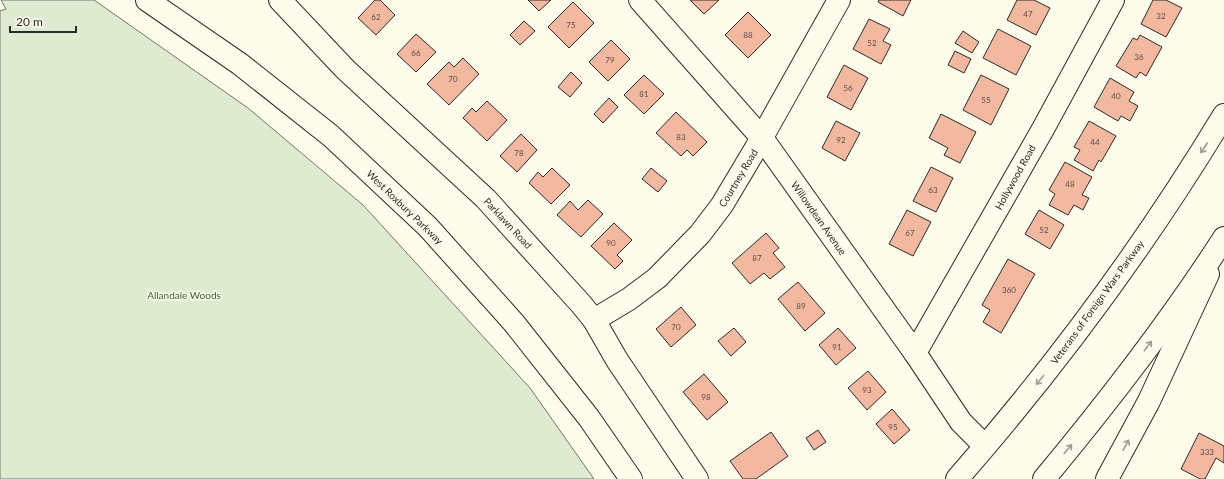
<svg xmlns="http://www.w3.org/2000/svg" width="1224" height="479" viewBox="0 0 1224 479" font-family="Lato,sans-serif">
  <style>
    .green { fill: #deebd1; stroke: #74746e }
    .building { fill: #f2b8a0; stroke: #2b2b2b }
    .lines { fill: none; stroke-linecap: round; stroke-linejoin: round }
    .minor-casing { stroke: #2b2b2b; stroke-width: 24 }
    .major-casing { stroke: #2b2b2b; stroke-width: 24 }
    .highway-casing { stroke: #2b2b2b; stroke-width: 24 }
    .minor { stroke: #fdfbea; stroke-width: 22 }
    .major { stroke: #fdfbea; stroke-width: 22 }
    .highway { stroke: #fdfbea; stroke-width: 22 }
    .oneway { stroke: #9e9d94 }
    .labels { text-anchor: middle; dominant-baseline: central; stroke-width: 3; stroke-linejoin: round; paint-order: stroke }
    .number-label { font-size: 8px; fill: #5d4e48 }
    .street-label { font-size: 10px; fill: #2b2b2b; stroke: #fdfbea }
    .park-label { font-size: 10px; fill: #34623c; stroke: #fdfbea }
  </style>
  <rect width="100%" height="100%" fill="#fdfbea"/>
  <!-- green -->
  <polygon class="green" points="1,0 94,0 248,108 363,205 530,388 594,479 0,479 0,11 6,9"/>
  <!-- building -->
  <g class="building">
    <polygon points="375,0 380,0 395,15 376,35 358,18"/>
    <polygon points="528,0 551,0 539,11"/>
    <polygon points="690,0 719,0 704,14"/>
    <polygon points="879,0 911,0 903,16 878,2"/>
    <polygon points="1017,0 1034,0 1050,8 1036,35 1007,20"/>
    <polygon points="1153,0 1166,0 1182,8 1166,37 1141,24"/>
    <polygon points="573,2 594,23 569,48 548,27"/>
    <polygon points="748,12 771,35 748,58 725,35"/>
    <polygon points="869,19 890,29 883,41 891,45 881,64 853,49"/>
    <polygon points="524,21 535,31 520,45 510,35"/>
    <polygon points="998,29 1031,46 1016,75 983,58"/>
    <polygon points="963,31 979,42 972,53 955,43"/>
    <polygon points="416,34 436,52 416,72 397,54"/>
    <polygon points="1140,35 1162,47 1146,76 1140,72 1136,78 1116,66 1133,38 1137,40"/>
    <polygon points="611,40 630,59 608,81 589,62"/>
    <polygon points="955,51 971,59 964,73 948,65"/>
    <polygon points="463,58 479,74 449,105 427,84 449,62 454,67"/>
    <polygon points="844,65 868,78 851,110 827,97"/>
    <polygon points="571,72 582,83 570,97 558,87"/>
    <polygon points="644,75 664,94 644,114 624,95"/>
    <polygon points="981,75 1009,89 991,125 963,110"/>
    <polygon points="1110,78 1134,92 1129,101 1138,106 1130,121 1121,116 1118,121 1094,107"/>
    <polygon points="609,98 618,107 603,123 594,114"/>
    <polygon points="487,101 507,120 487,141 463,118 472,108 476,112"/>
    <polygon points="676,112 707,142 693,156 687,150 681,156 656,133"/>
    <polygon points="941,114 976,132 960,163 944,155 948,148 929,138"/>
    <polygon points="836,121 860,133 845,161 822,148"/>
    <polygon points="1089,121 1116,136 1101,162 1099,160 1093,171 1074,160 1080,150 1074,147"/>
    <polygon points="521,134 537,150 517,172 500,156"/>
    <polygon points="1065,162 1092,177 1082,195 1089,198 1083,210 1074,205 1068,215 1049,205 1055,194 1049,190"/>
    <polygon points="931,167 953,178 936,212 913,201"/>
    <polygon points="552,168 570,185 551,204 529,183 538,172 543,177"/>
    <polygon points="651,168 667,181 658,192 642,179"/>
    <polygon points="588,200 603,214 581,237 557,215 570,201 578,210"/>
    <polygon points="907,210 931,222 913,256 889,244"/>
    <polygon points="1039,210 1064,225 1050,249 1025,234"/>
    <polygon points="614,223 632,240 617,255 623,261 615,269 591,246"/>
    <polygon points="766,233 779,248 773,253 785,267 770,279 764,273 750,284 732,263"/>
    <polygon points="1008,259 1035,274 1001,333 983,322 990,310 982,305"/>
    <polygon points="798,282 825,313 805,331 778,299"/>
    <polygon points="681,307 696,325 671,347 656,329"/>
    <polygon points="734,328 746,342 731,356 718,341"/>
    <polygon points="838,328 856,348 836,365 819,345"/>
    <polygon points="868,371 886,392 867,410 848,388"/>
    <polygon points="704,374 728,402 707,420 683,392"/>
    <polygon points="892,409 910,430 894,444 876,424"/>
    <polygon points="818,430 826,442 814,450 806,438"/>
    <polygon points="771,432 788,456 756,479 743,479 730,461"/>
    <polygon points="1199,433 1224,446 1224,463 1216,458 1205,479 1200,479 1181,469"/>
  </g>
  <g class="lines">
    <defs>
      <g id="minor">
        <polyline points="280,0 345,69 486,199 581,304 594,320 617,360 697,479"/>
        <polyline points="640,0 762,138 915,353 961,422 985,446"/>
        <polyline points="594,320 629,299 657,278 700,234 722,205 756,148 839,0"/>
        <polyline points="915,353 1043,129 1113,0"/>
        <polyline points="1107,479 1149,401 1208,274"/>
      </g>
      <polyline id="major" points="147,0 240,64 331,136 428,227 514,323 589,418 631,479"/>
      <g id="highway">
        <path d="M957,479C1056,366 1146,244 1224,115"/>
        <path d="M1044,479C1108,402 1170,322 1224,238"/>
      </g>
    </defs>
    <!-- minor casing -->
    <use href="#minor" class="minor-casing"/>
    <!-- major casing -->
    <use href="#major" class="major-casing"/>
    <!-- highway casing -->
    <use href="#highway" class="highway-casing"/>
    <!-- minor -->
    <use href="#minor" class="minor"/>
    <!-- major -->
    <use href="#major" class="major"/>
    <!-- highway -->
    <use href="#highway" class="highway"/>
  </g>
  <!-- one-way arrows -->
  <defs><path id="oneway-shaft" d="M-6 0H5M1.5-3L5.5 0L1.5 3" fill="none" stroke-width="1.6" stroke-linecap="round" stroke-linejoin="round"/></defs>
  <g class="oneway">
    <use href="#oneway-shaft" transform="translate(1204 148) rotate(123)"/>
    <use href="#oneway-shaft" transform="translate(1148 346) rotate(-53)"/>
    <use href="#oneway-shaft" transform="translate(1040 380) rotate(129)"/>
    <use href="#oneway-shaft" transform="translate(1126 445) rotate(-62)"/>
    <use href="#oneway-shaft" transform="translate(1068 449) rotate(-50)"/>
  </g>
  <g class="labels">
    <!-- number labels -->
    <g class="number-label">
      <text x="1028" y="14">47</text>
      <text x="1161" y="16">32</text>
      <text x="376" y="17">62</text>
      <text x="571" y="25">75</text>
      <text x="748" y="35">88</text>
      <text x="872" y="43">52</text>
      <text x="416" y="53">66</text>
      <text x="1139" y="57">36</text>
      <text x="610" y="60">79</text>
      <text x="453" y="79">70</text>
      <text x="848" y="88">56</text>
      <text x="644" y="94">81</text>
      <text x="1116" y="96">40</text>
      <text x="986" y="100">55</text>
      <text x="681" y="137">83</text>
      <text x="841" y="140">92</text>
      <text x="1095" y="142">44</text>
      <text x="519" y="153">78</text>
      <text x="1070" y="184">48</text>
      <text x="933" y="190">63</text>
      <text x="1044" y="230">52</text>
      <text x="910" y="233">67</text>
      <text x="611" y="243">90</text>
      <text x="757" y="258">87</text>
      <text x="1009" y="290">360</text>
      <text x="801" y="306">89</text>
      <text x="676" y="327">70</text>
      <text x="837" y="347">91</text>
      <text x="867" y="390">93</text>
      <text x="706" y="397">98</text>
      <text x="893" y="427">95</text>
      <text x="1207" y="452">333</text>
    </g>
    <!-- street labels -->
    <g class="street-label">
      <text transform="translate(1015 177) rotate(-61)">Hollywood Road</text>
      <text transform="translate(738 178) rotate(-59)">Courtney Road</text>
      <text transform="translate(405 207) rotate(44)">West Roxbury Parkway</text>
      <text transform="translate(819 218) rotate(55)">Willowdean Avenue</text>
      <text transform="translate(508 223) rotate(47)">Parklawn Road</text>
      <text transform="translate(1097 302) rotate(-54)">Veterans of Foreign Wars Parkway</text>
    </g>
    <!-- park labels -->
    <g class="park-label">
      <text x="184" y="295">Allandale Woods</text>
    </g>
  </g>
  <!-- scale -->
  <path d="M10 26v6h66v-6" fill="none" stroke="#2b2b2b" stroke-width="2"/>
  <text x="16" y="26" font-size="12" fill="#2b2b2b" stroke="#fdfbea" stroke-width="3" paint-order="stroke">20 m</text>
</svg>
